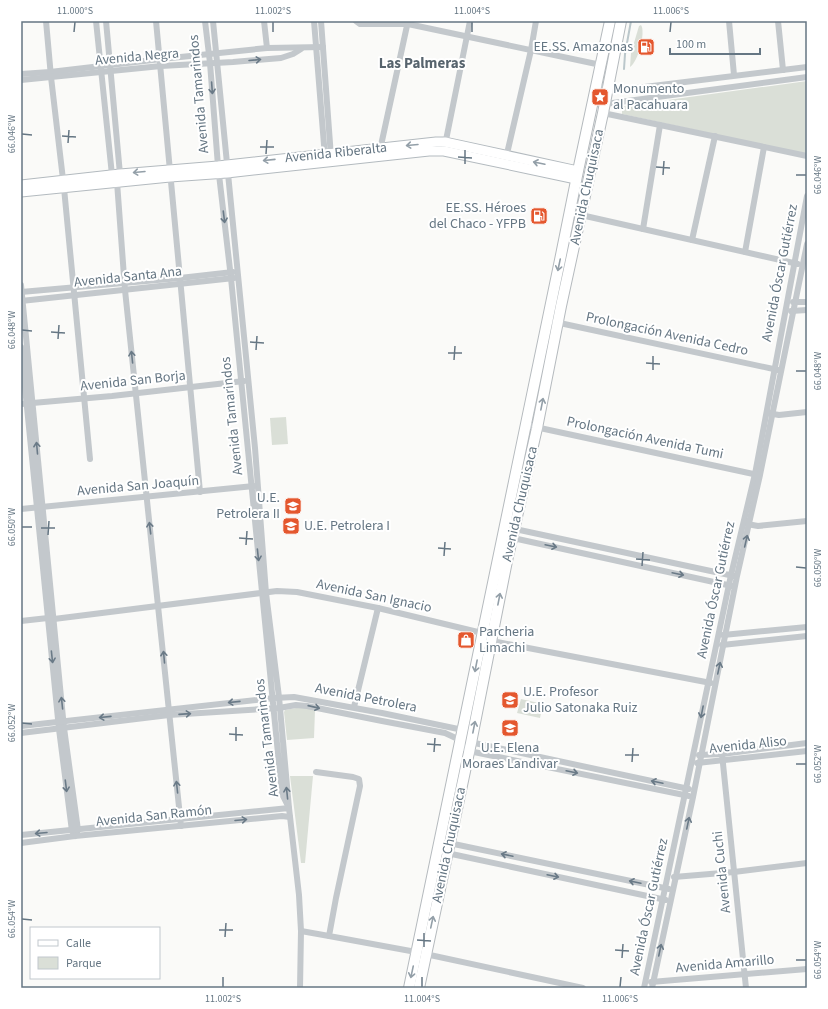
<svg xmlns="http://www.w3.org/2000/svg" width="828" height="1009" viewBox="0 0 828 1009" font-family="'Source Sans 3',sans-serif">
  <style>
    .green { fill: #dadfd7 }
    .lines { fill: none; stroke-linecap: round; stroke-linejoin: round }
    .stream { stroke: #bbc7cb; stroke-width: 2 }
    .secondary-casing { stroke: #b3babf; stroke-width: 11 }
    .primary-casing { stroke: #b5babe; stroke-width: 12 }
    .street { stroke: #c3c8cc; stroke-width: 6 }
    .secondary { stroke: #fff; stroke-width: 9 }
    .primary { stroke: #fff; stroke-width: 10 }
    .oneway { stroke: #6a7a87 }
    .oneway2 { stroke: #939fa8 }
    .ticks { fill: none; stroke: #657683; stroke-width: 1.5 }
    .labels { text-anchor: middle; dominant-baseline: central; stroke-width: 4; stroke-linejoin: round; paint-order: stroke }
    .poi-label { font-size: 14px; fill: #657683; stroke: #fff; text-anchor: start }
    .street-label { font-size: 14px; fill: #657683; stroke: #fff }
    .neighbourhood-label { font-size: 15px; font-weight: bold; fill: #57646e; stroke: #fff }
    .neatline { fill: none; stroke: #657683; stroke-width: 1.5 }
    .ticks-label { font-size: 10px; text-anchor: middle; fill: #657683 }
  </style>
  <rect width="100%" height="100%" fill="#fafaf8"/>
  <!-- green -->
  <g class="green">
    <path d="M641,25C646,32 638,62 630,67L631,53L639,26Z"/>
    <polygon points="807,81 807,154 622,114 622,110 624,106"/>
    <polygon points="286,417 288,444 272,445 270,418"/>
    <polygon points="521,699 543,704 540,718 517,713"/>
    <polygon points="296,708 306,708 315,710 314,738 287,740 284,712 285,710"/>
    <polygon points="290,776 313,776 305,863 301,863"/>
  </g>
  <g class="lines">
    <!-- stream -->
    <polyline class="stream" points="624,69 625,54 631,21"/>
    <defs>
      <g id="secondary">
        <polyline points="21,185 120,174 218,166 436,142 445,142 578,171"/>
        <polyline points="21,192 170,177 227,173 429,151 444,151 576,179"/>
      </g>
      <g id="primary">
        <polyline points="409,988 560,260 578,171 610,21"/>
        <polyline points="419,988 471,743 507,561 537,428 561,306 603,113 621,21"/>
      </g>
    </defs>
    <!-- secondary casing -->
    <use href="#secondary" class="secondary-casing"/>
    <!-- primary casing -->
    <use href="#primary" class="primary-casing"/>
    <!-- street -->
    <g class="street">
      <polyline points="46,21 51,77 64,188 90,459"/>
      <polyline points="96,21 112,175 114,178"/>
      <polyline points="106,21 120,174 117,182 125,290 181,826"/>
      <polyline points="156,21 200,492"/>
      <polyline points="205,21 210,63 218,166 231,278 282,794 289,808 279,697 266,593 255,448 213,21"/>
      <polyline points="264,21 267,48"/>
      <polyline points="314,21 325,157"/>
      <polyline points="321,21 331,157"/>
      <polyline points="356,21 360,24 408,24 601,65"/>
      <polyline points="729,21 734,75"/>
      <polyline points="778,21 783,70"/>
      <polyline points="21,74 50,72 161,59 267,48 323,47"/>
      <polyline points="21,80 161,66 233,62 281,58 293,54 301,49"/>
      <polyline points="596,87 608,90 620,90 807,67"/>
      <polyline points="593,101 605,104 807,77"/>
      <polyline points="603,113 807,156"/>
      <polyline points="445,145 470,21"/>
      <polyline points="380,150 408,21"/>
      <polyline points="506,158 531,50 536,21"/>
      <polyline points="581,215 798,264"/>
      <polyline points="643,229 660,125"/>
      <polyline points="692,240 715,136"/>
      <polyline points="745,252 764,147"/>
      <polyline points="21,285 64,728 78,830 75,836 72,831 59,729 21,347"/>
      <polyline points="21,292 180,278 233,272"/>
      <polyline points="21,301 234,278"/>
      <polyline points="793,302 807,302"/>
      <polyline points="791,311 807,310"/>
      <polyline points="555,322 778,370"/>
      <polyline points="21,404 112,396 244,381"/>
      <polyline points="768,413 779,415 807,412"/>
      <polyline points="526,425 758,475"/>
      <polyline points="21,509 254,486"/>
      <polyline points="747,524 758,526 807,521"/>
      <polyline points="515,529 734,576"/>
      <polyline points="513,538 732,586"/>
      <polyline points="21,621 48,618 54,619 277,591 297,592 378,608 482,633 497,642 711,683"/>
      <polyline points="723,635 807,627"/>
      <polyline points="722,645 807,636"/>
      <polyline points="354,707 378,608"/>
      <polyline points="21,726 274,698 294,697 382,713 463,730 463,731"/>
      <polyline points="21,733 169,715 279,708 296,705 307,706 382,721 445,733 460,740 463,747 469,751 689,796"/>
      <polyline points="470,742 689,789"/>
      <polyline points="722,754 746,988"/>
      <polyline points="699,755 722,754 807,743"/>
      <polyline points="697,763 807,751"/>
      <polyline points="316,772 353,777 359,779 360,786 336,898 329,936 416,952 583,988"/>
      <polyline points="21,835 289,808 299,895 301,931 300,988"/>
      <polyline points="21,843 75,836 282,816 290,817"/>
      <polyline points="449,843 669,889"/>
      <polyline points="447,853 666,900"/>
      <polyline points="674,877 734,872 807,863"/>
      <polyline points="301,931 329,936"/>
      <polyline points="651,982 807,969"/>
      <polyline points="644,988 731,575 755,474 807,196"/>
      <polyline points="652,988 693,797 737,576 760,475 807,244"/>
    </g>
    <!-- secondary -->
    <use href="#secondary" class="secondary"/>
    <!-- primary -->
    <use href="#primary" class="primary"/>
  </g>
  <!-- one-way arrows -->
  <defs><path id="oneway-shaft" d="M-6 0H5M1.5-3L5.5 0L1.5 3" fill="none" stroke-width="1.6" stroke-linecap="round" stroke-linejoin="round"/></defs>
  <g class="oneway">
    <use href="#oneway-shaft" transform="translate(255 60) rotate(-5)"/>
    <use href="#oneway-shaft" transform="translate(212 88) rotate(86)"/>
    <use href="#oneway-shaft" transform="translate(224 217) rotate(83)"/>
    <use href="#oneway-shaft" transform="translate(132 357) rotate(-96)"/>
    <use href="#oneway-shaft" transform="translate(37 448) rotate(-95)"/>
    <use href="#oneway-shaft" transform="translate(150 528) rotate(-97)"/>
    <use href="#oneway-shaft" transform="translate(746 541) rotate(-77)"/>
    <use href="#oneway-shaft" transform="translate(551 546) rotate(12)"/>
    <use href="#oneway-shaft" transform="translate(258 555) rotate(84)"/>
    <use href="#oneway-shaft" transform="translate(678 574) rotate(12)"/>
    <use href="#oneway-shaft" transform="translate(52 657) rotate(84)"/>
    <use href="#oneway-shaft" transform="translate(164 657) rotate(-95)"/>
    <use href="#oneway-shaft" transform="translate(719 668) rotate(-78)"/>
    <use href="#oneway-shaft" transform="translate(234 702) rotate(174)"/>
    <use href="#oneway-shaft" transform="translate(62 703) rotate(-96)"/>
    <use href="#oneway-shaft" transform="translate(314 707) rotate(13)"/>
    <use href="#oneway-shaft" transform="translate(702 712) rotate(101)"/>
    <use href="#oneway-shaft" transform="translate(185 714) rotate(-4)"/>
    <use href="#oneway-shaft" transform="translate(105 717) rotate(174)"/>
    <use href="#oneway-shaft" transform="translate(572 772) rotate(12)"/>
    <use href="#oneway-shaft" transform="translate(657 782) rotate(-168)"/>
    <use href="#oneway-shaft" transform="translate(66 786) rotate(83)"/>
    <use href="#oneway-shaft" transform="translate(177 787) rotate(-96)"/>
    <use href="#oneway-shaft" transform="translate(287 793) rotate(-96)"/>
    <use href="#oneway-shaft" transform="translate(241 820) rotate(-5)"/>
    <use href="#oneway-shaft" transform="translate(688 823) rotate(-78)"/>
    <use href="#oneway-shaft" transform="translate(41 833) rotate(175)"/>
    <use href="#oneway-shaft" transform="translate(507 855) rotate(-168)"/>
    <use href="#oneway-shaft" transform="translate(553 876) rotate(12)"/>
    <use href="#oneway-shaft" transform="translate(635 882) rotate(-168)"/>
    <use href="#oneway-shaft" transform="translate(660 950) rotate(-78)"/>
  </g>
  <g class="oneway2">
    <use href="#oneway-shaft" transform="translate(412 145) rotate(175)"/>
    <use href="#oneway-shaft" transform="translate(269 160) rotate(174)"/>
    <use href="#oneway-shaft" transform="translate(539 163) rotate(-168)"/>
    <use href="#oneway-shaft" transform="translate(139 172) rotate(175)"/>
    <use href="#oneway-shaft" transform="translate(559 265) rotate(102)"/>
    <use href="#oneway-shaft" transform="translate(542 404) rotate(-79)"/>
    <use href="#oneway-shaft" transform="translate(499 599) rotate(-79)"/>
    <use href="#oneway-shaft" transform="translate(476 666) rotate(101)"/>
    <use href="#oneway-shaft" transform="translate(474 727) rotate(-79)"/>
    <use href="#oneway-shaft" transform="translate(432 922) rotate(-78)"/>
    <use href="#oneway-shaft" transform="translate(412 972) rotate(102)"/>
  </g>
  <!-- ticks -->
  <path class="ticks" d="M74,32L75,22M273,32V22M472,32V22M670,32L671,22M22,134L32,135M62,136L76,137M68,143L69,130M260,147H274M266,154L267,140M458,157L472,158M465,164V150M656,167L670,168M663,175L664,161M796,175H806M22,330L32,331M51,332L65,333M58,339L59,325M250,342L264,343M256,350L257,336M448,353H462M454,360L455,346M646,363L660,364M653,370V356M796,371H806M22,527H32M41,528H55M48,535L49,521M239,538L253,539M246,545L247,531M438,548L451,549M444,556L445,542M636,559L650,560M642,566L643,552M796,567L806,568M22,723L32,724M229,734L243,735M236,741V727M427,744L441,745M434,752L435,738M625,755H639M632,762L633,748M796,764H806M22,919L32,920M219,930H233M225,937L226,923M417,940L431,941M424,947V933M615,950L629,951M622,958L623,944M796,960H806M223,987V977M422,987V977M620,987L621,977"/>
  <!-- icons -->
  <defs>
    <symbol id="fuel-square" viewBox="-11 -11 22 22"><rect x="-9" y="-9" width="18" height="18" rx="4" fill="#e4572e" stroke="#fff"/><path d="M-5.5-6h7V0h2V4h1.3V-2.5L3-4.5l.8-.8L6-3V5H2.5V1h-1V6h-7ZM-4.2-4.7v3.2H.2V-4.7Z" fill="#fff"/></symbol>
    <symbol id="sight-square" viewBox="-11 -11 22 22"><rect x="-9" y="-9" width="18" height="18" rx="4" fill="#e4572e" stroke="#fff"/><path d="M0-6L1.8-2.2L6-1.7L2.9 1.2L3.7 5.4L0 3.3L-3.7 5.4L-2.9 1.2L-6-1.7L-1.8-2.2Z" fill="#fff"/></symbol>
    <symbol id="school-square" viewBox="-11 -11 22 22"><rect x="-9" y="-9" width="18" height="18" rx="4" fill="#e4572e" stroke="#fff"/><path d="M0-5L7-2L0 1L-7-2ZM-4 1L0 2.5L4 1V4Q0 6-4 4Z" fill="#fff"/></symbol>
    <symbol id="shop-square" viewBox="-11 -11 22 22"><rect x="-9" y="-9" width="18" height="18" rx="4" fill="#e4572e" stroke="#fff"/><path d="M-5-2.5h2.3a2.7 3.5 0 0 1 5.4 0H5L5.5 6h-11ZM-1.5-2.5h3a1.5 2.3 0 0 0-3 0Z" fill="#fff"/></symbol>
  </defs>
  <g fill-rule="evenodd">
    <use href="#fuel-square" x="636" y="37" width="20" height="20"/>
    <use href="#sight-square" x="590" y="87" width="20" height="20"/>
    <use href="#fuel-square" x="529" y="206" width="20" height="20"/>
    <use href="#school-square" x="283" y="496" width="20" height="20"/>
    <use href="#school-square" x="281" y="516" width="20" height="20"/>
    <use href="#shop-square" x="456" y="630" width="20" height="20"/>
    <use href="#school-square" x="500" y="690" width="20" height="20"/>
    <use href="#school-square" x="500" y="718" width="20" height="20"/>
  </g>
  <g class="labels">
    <!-- poi labels -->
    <g class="poi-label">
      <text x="633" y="47" text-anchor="end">EE.SS. Amazonas</text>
      <text x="613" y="89">Monumento<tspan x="613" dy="16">al Pacahuara</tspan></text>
      <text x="526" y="208" text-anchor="end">EE.SS. Héroes<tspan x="526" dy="16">del Chaco - YFPB</tspan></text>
      <text x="280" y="498" text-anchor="end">U.E.<tspan x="280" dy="16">Petrolera II</tspan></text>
      <text x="304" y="526">U.E. Petrolera I</text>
      <text x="479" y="632">Parcheria<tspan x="479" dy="16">Limachi</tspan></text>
      <text x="523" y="692">U.E. Profesor<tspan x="523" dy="16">Julio Satonaka Ruiz</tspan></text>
      <text x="510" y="748" text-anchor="middle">U.E. Elena<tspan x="510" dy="16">Moraes Landivar</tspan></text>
    </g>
    <!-- street labels -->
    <g class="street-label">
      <text transform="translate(137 57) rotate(-5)">Avenida Negra</text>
      <text transform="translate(199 94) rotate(-95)">Avenida Tamarindos</text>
      <text transform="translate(336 153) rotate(-6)">Avenida Riberalta</text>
      <text transform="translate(587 187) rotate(-78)">Avenida Chuquisaca</text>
      <text transform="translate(780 273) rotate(-79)">Avenida Óscar Gutiérrez</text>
      <text transform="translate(128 277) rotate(-6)">Avenida Santa Ana</text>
      <text transform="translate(667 334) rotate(12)">Prolongación Avenida Cedro</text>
      <text transform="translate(133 381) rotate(-6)">Avenida San Borja</text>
      <text transform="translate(232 416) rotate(-96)">Avenida Tamarindos</text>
      <text transform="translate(645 438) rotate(12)">Prolongación Avenida Tumi</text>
      <text transform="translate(138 486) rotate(-5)">Avenida San Joaquín</text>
      <text transform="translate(520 504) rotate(-77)">Avenida Chuquisaca</text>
      <text transform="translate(716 590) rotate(-78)">Avenida Óscar Gutiérrez</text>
      <text transform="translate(374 596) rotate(12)">Avenida San Ignacio</text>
      <text transform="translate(366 698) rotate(11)">Avenida Petrolera</text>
      <text transform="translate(267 738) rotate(-97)">Avenida Tamarindos</text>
      <text transform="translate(748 745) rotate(-6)">Avenida Aliso</text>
      <text transform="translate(154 816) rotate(-6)">Avenida San Ramón</text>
      <text transform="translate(449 845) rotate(-78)">Avenida Chuquisaca</text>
      <text transform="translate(722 872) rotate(-96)">Avenida Cuchi</text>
      <text transform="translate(649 907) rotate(-78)">Avenida Óscar Gutiérrez</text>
      <text transform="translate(725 964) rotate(-5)">Avenida Amarillo</text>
    </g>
    <!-- neighbourhood labels -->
    <g class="neighbourhood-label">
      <text x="422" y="63">Las Palmeras</text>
    </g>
  </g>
  <!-- border -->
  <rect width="828" height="1009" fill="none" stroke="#ffffff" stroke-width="44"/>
  <!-- legend -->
  <rect x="30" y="927" width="130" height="52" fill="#ffffff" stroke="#c1c8cd"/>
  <rect x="38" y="940" width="20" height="6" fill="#ffffff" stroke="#c1c8cd"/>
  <text x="66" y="947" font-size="12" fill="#657683">Calle</text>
  <rect x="38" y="957" width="20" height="12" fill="#dadfd7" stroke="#c1c8cd"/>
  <text x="66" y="967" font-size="12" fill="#657683">Parque</text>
  <!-- scale -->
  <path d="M670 48v6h90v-6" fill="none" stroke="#657683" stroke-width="2"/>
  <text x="676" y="48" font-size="12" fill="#657683" stroke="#ffffff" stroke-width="3" paint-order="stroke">100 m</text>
  <rect x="22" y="22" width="784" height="965" class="neatline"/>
  <g class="ticks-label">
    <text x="75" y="14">11.000°S</text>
    <text x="273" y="14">11.002°S</text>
    <text x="472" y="14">11.004°S</text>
    <text x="671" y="14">11.006°S</text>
    <text transform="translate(11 134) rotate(-90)" y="4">66.046°W</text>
    <text transform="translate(817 175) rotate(-90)" y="4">66.046°W</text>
    <text transform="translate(11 330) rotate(-90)" y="4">66.048°W</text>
    <text transform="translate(817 371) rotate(-90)" y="4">66.048°W</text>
    <text transform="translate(11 527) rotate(-90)" y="4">66.050°W</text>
    <text transform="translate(817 568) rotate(-90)" y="4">66.050°W</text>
    <text transform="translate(11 723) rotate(-90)" y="4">66.052°W</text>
    <text transform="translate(817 764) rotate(-90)" y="4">66.052°W</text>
    <text transform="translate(11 919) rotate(-90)" y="4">66.054°W</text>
    <text transform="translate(817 960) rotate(-90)" y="4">66.054°W</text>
    <text x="223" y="1002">11.002°S</text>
    <text x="422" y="1002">11.004°S</text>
    <text x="620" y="1002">11.006°S</text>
  </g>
</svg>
